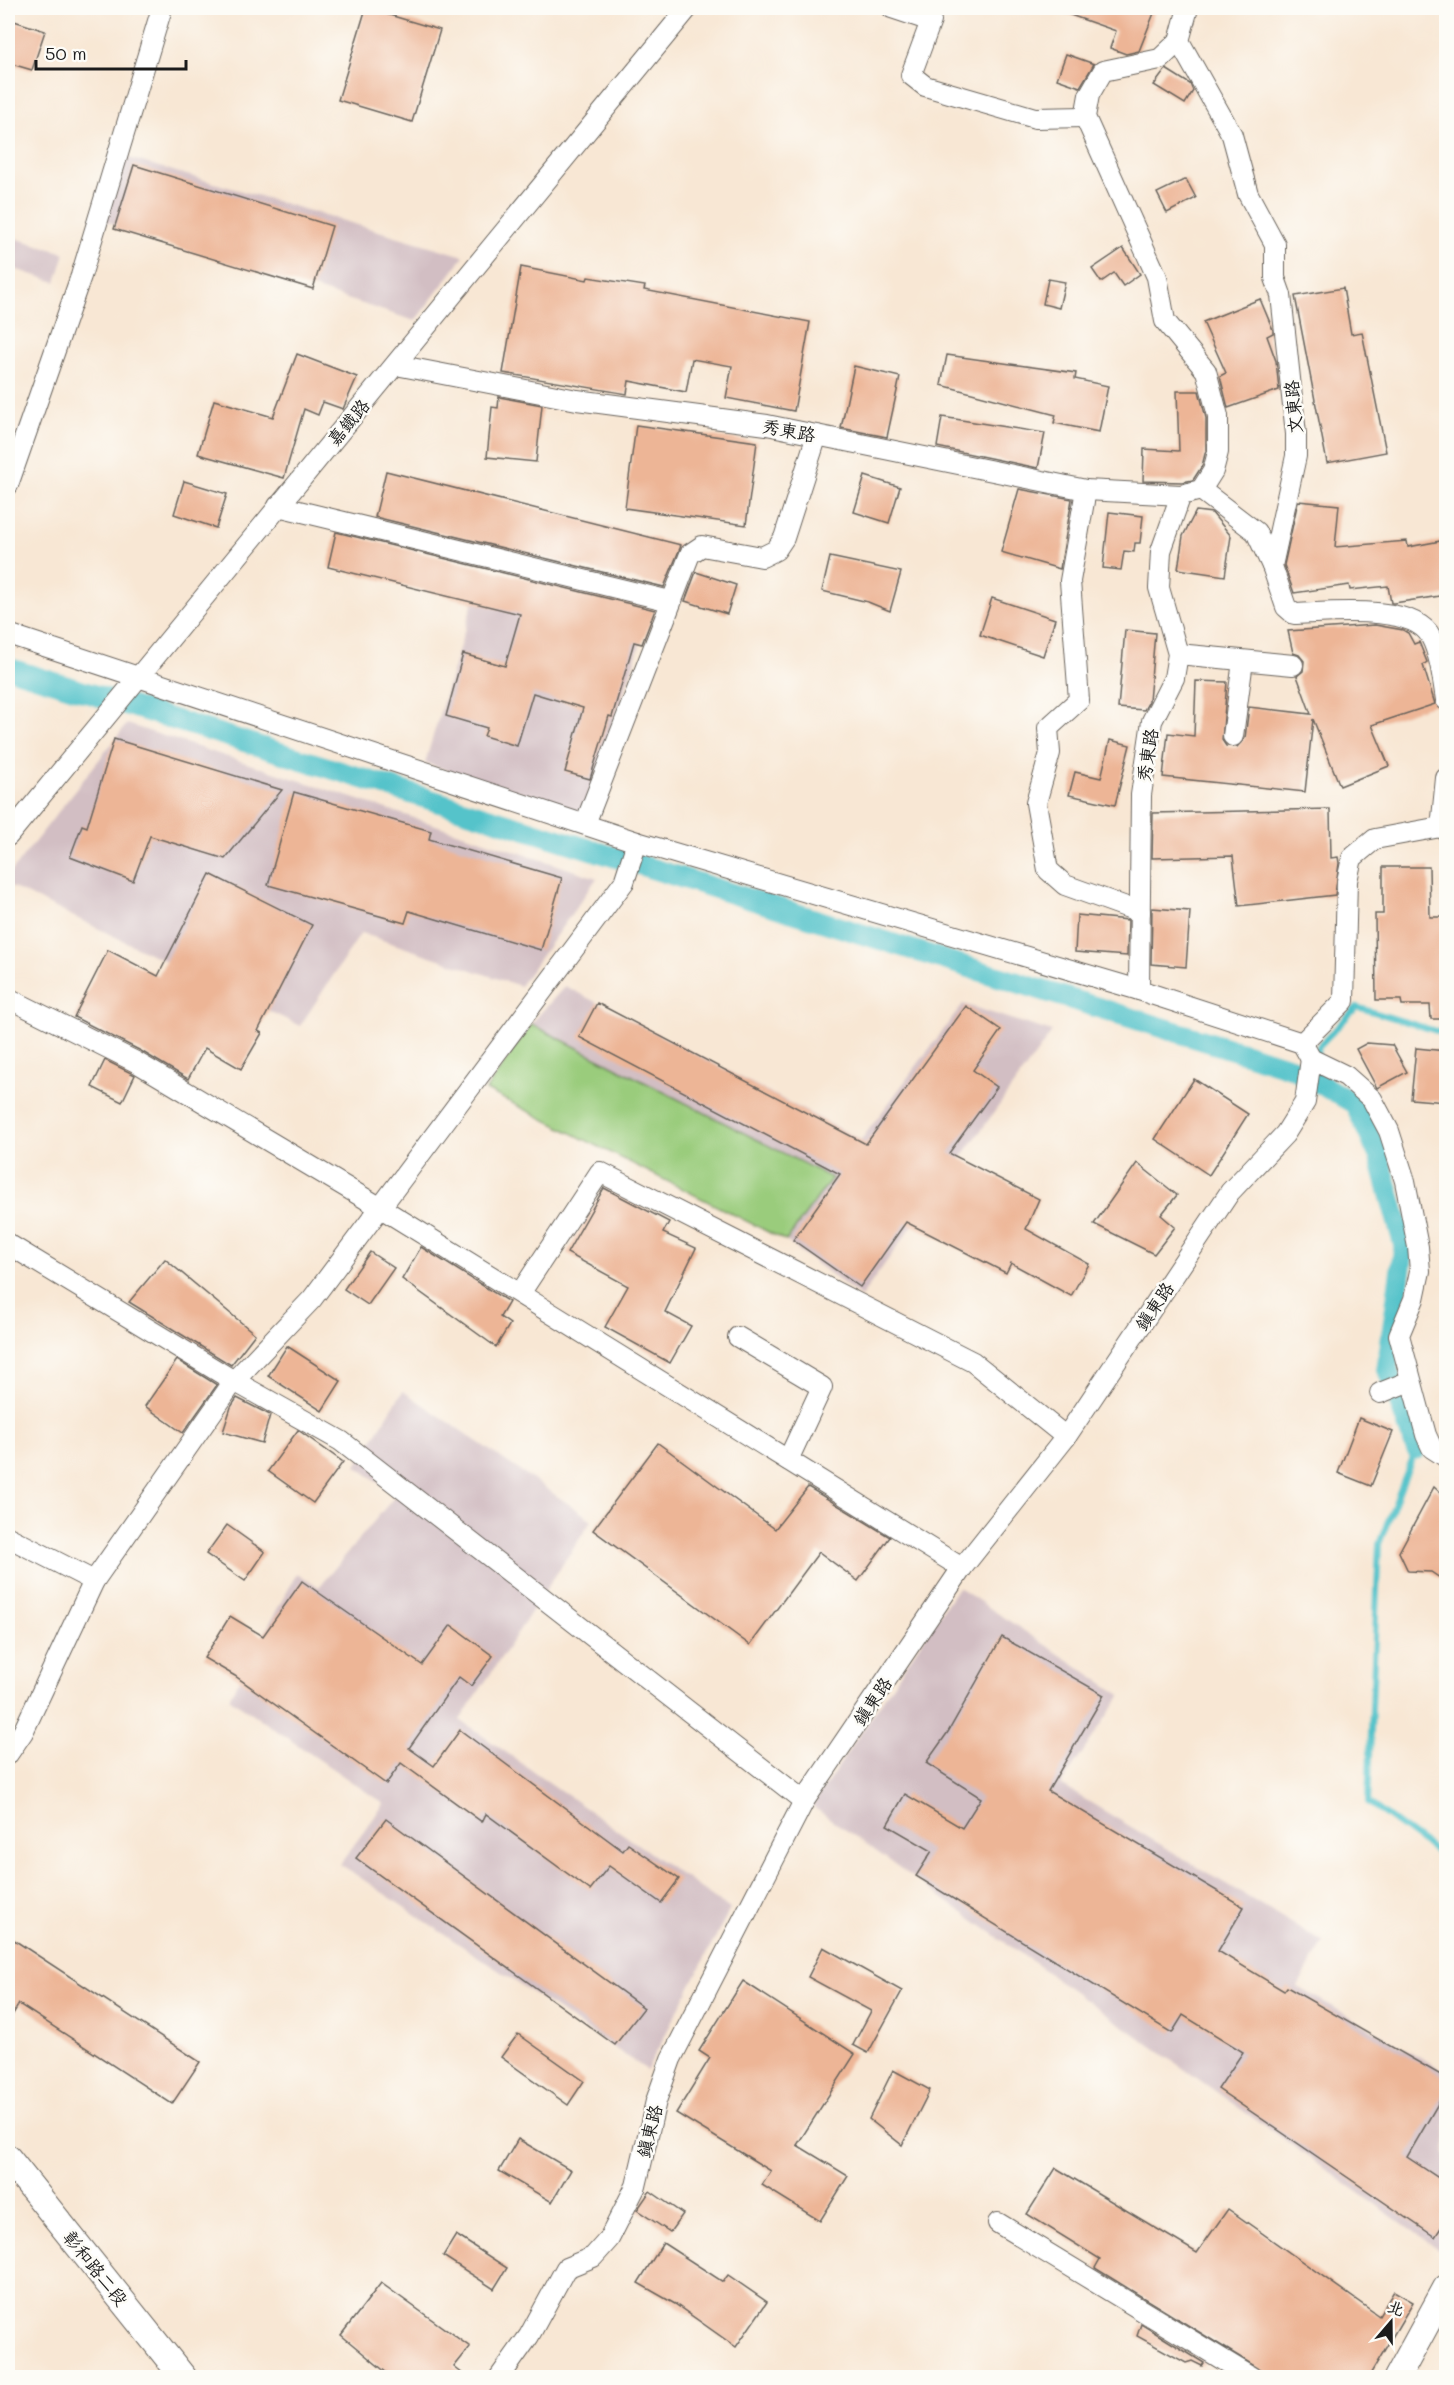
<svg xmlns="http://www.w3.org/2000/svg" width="1454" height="2385" viewBox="0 0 1454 2385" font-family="Mali,'LXGW WenKai TC',sans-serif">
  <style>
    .industrial { fill: #d2bec3 }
    .green { fill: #9acc7c; stroke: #5b744c; stroke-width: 1.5 }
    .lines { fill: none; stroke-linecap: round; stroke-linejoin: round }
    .stream { stroke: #55c3ca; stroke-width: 6 }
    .canal { stroke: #55c3ca; stroke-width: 21 }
    .building { fill: #edb596 }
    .minor-casing { stroke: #69635c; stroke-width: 22 }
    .major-casing { stroke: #69635c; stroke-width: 28 }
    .minor { stroke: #fff; stroke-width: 20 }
    .major { stroke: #fff; stroke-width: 26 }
    .labels { text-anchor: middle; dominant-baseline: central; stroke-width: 5; stroke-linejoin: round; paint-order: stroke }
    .street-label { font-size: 18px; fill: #1c1c1c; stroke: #fdfcf7 }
  </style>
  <rect width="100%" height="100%" fill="#fdfcf7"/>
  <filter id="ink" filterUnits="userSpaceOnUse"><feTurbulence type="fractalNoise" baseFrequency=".0167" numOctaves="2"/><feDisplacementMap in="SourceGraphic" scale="12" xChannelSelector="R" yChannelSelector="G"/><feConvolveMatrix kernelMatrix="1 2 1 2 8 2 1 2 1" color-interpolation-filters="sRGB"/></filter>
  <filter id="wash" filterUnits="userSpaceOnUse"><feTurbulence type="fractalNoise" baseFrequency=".008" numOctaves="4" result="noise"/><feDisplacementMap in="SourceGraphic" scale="24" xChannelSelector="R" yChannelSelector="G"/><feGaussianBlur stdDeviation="1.35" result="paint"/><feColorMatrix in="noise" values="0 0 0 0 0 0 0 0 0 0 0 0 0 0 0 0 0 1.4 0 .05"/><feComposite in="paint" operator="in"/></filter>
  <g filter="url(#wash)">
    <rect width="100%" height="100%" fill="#f8e7d4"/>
    <!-- industrial -->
    <g class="industrial">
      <polygon points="125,157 464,256 415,321 105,221"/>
      <polygon points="8,236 65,253 56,282 8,267"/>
      <polygon points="475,595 641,642 582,814 425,763"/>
      <polygon points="127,724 597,878 520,986 361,933 300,1026 8,885 8,876"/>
      <polygon points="565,986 861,1140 963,1004 1052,1032 861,1297 786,1241 832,1179 531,1024"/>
      <polygon points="403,1391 592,1520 460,1720 730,1909 647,2070 340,1864 384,1804 229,1698 297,1573 319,1587 396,1495 356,1466"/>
      <polygon points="958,1587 1121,1695 1061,1785 1323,1942 1298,1987 1446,2072 1446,2246 1443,2252 812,1806"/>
    </g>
    <!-- green -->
    <polygon class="green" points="531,1024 832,1178 786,1241 486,1090"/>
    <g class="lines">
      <!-- stream -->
      <g class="stream">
        <polyline points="1316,1056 1319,1046 1357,1007 1446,1034"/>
        <polyline points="1416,1449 1379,1544 1368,1802 1435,1851 1446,1868"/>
      </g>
      <!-- canal -->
      <polyline class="canal" points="8,668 1292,1068 1355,1104 1379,1156 1404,1246 1387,1368 1416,1449"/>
    </g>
    <g id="blocks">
      <!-- building -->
      <g class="building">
        <polygon points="366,8 440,30 412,122 338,100"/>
        <polygon points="1056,8 1156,8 1139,51 1126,54 1110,48 1116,31 1056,10"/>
        <polygon points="8,19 45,31 32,70 8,63"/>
        <polygon points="1066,54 1094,64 1080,87 1057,79"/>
        <polygon points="1166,69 1190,84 1193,91 1185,104 1154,85"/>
        <polygon points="134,165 332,226 313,289 114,229"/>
        <polygon points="1186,179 1196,198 1167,213 1157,193"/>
        <polygon points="1123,248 1140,274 1123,286 1114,273 1101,282 1092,269"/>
        <polygon points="521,267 587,280 588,277 645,286 644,290 810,322 794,411 726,398 732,366 692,359 686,392 629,381 627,394 503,373"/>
        <polygon points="1048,279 1065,282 1059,308 1043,304"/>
        <polygon points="1343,288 1351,334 1362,332 1386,452 1327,463 1295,296"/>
        <polygon points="1260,299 1273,330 1273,333 1267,336 1276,361 1279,390 1228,408 1220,376 1226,373 1203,322"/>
        <polygon points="297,354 357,377 343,409 323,402 318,415 304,409 284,478 198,454 214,400 273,417"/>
        <polygon points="947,355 1076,373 1075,379 1108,386 1099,432 1054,423 1056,415 941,385"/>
        <polygon points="854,366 900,377 887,437 841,428"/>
        <polygon points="1177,391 1199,391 1206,418 1206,450 1202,466 1193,480 1182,482 1143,481 1144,449 1179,451"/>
        <polygon points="499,397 542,405 536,462 487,457 492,407 498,408"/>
        <polygon points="942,417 1045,433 1038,468 937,447"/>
        <polygon points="636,425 757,442 746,525 625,508"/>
        <polygon points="386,471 681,545 680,548 664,587 375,517"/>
        <polygon points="865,476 900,487 889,523 854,512"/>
        <polygon points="184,481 227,494 216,528 174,514"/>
        <polygon points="1019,489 1072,499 1060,569 1001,552"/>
        <polygon points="1298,501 1339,505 1335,547 1407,541 1408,547 1446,540 1446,595 1394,603 1391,603 1388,586 1350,590 1349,585 1294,593 1284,565"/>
        <polygon points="1196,511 1212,513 1231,536 1225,576 1178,569 1183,536"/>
        <polygon points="1109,512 1143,516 1140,543 1135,543 1134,552 1124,551 1121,570 1103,568"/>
        <polygon points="336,532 655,610 642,644 634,642 612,717 609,716 590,779 565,772 583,708 533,693 517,746 484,736 487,728 446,716 463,654 505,666 520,614 328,567"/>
        <polygon points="830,557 901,572 890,611 868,602 822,591"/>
        <polygon points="696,572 736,585 727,614 685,601"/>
        <polygon points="992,598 1055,619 1043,656 980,635"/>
        <polygon points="1375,625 1403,630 1408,633 1414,644 1419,642 1427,662 1423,665 1435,704 1372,725 1389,766 1340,786 1313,719 1305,792 1163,777 1168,733 1194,736 1196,681 1227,682 1222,740 1226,746 1237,747 1245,738 1249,707 1311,714 1297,676 1303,671 1304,661 1299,655 1293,653 1288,631"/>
        <polygon points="1125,630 1155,633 1149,701 1144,710 1118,708"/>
        <polygon points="114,739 282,790 225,859 150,836 133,881 70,857 82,825 87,827"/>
        <polygon points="1110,740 1130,745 1115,805 1069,795 1075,772 1101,778"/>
        <polygon points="294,792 431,831 429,839 562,878 541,950 409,911 405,923 268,885"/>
        <polygon points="1330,809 1331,858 1338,857 1339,863 1335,895 1239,906 1233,856 1152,858 1153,813"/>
        <polygon points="1383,867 1429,867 1430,917 1446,917 1446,1019 1431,1019 1430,1005 1402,1005 1401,1000 1376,1000 1375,914 1383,914"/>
        <polygon points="210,874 312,925 258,1031 262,1033 241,1069 205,1048 188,1079 141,1051 74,1017 108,950 158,976"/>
        <polygon points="1152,908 1190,911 1186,967 1151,964"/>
        <polygon points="1077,915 1128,920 1127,956 1075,952"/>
        <polygon points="597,1003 866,1144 966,1006 1001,1030 973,1070 997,1087 949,1153 1039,1199 1026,1229 1089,1264 1071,1296 1011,1263 1006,1273 906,1222 860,1287 793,1240 840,1174 579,1037"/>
        <polygon points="1367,1043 1392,1045 1407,1072 1377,1088 1356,1049"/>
        <polygon points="1416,1048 1446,1051 1446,1102 1411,1099"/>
        <polygon points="105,1060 135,1075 122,1102 92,1087"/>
        <polygon points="1194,1079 1248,1114 1209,1175 1155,1139"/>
        <polygon points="1137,1163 1177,1195 1161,1215 1175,1227 1154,1254 1094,1224"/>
        <polygon points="604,1188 669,1222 663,1233 696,1248 665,1312 691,1326 670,1363 605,1327 628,1286 567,1253"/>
        <polygon points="421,1247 509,1302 500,1317 510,1324 496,1347 402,1279"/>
        <polygon points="370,1252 394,1268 368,1305 344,1289"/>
        <polygon points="165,1259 255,1334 231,1365 129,1302"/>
        <polygon points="287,1346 341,1381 322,1411 268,1376"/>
        <polygon points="177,1360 217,1385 183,1433 145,1406"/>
        <polygon points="237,1398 270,1415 262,1443 223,1432 231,1407"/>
        <polygon points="1359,1418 1393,1432 1371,1486 1338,1473"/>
        <polygon points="298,1430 343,1462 313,1503 268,1471"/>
        <polygon points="658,1443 775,1529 808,1487 890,1537 858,1581 819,1552 750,1645 593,1530"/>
        <polygon points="1434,1487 1446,1498 1446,1582 1431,1572 1408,1571 1399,1552"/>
        <polygon points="227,1525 265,1552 245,1581 206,1554"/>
        <polygon points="302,1581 422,1665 451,1625 493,1656 471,1686 459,1677 409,1748 434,1766 460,1730 623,1851 628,1844 679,1879 661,1903 609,1866 590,1890 486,1814 482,1822 401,1763 386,1784 235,1676 204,1658 230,1616 263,1636"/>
        <polygon points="1002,1637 1104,1695 1048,1791 1244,1907 1218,1951 1284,1991 1287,1987 1446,2078 1446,2090 1407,2157 1446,2183 1446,2220 1435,2237 1218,2089 1243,2052 1183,2015 1172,2033 916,1876 932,1851 887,1825 905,1794 962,1828 981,1798 926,1763 948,1732"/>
        <polygon points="386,1819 644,2008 615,2045 356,1858"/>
        <polygon points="8,1936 200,2062 172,2104 19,2004 8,2022"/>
        <polygon points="823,1947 902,1991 868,2053 853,2045 871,2011 808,1977"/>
        <polygon points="743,1981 855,2054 797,2145 848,2176 820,2221 762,2185 771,2171 676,2113 710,2058 699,2051"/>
        <polygon points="518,2034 584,2081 568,2105 501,2057"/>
        <polygon points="893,2070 930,2090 902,2145 869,2119"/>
        <polygon points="518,2139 571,2170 552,2202 499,2171"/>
        <polygon points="1056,2168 1197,2253 1228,2209 1379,2316 1394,2291 1413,2302 1368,2378 1274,2378 1095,2268 1100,2259 1027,2214"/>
        <polygon points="650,2191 683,2214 670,2232 637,2210"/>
        <polygon points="456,2235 507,2268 494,2289 443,2256"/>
        <polygon points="663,2243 723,2282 728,2275 767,2302 736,2347 675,2304 638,2283"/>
        <polygon points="381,2283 470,2347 454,2367 468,2378 393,2378 341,2335"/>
        <polygon points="1141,2324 1204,2363 1202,2366 1192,2361 1186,2363 1137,2336"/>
      </g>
    </g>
  </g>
  <g filter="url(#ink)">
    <use href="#blocks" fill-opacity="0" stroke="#69635c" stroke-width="1.5"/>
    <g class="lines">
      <defs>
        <g id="minor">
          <polyline points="892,8 931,21 911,75 925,86 1035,118 1085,117"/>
          <path d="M1188,8L1179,41L1232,135L1248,194L1275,244V278L1281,295L1296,434V456L1272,566L1286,607L1294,614C1327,613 1414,603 1431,637C1440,654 1443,680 1446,700"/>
          <polyline points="396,365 577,400 767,425 1086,490 1181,495"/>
          <polyline points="8,485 81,276 162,8"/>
          <polyline points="1086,490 1070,581 1079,700 1048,728 1050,753 1036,803 1048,870 1065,885 1140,912"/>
          <polyline points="1201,490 1256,532 1272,566"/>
          <polyline points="278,506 670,601"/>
          <polyline points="8,634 637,842 1139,990 1302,1043 1311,1059 1346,1076 1372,1099 1389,1131 1405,1181 1418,1247 1420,1271 1414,1299 1399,1335 1426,1435 1432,1448 1446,1457"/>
          <polyline points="1178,654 1293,665"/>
          <polyline points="1233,736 1243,661"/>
          <polyline points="585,824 690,554 702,546 762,557 776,550 784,538 817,435"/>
          <polyline points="1441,828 1446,778"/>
          <polyline points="8,836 688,8"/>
          <polyline points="1139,990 1141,795 1152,721 1174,678 1178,654 1159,588 1161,551 1181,495 1201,490 1213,471 1218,452 1218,416 1206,371 1165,321 1157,277 1085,117 1089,95 1103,71 1160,59 1179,41"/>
          <polyline points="8,998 136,1062 381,1208 962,1568"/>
          <polyline points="1302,1043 1344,1001 1347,881 1352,858 1375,839 1446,826"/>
          <polyline points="8,1244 234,1381 341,1441 804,1801"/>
          <polyline points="521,1292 600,1172 973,1362 1066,1437"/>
          <polyline points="738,1337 822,1387 788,1460"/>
          <polyline points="1380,1393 1410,1381"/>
          <polyline points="8,1537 94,1581"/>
          <polyline points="8,1754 23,1732 94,1581 234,1381 312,1299 624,882 637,842"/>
          <polyline points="998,2223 1253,2378"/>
          <polyline points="499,2378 529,2336 566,2268 593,2257 609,2239 636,2186 656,2101 671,2059 804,1801 962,1568 1066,1437 1230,1192 1285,1134 1305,1102 1311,1059"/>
        </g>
        <g id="major">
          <polyline points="8,2158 184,2378"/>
          <polyline points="1397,2378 1446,2288"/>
        </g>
      </defs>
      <!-- minor casing -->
      <use href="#minor" class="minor-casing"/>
      <!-- major casing -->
      <use href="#major" class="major-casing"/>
      <!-- minor -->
      <use href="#minor" class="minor"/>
      <!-- major -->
      <use href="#major" class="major"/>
    </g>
  </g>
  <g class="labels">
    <!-- street labels -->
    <g class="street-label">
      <text transform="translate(1293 407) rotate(-95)">文東路</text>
      <text transform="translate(348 422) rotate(-50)">嘉鐵路</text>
      <text transform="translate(789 430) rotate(11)">秀東路</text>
      <text transform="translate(1147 755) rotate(-81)">秀東路</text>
      <text transform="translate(1154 1306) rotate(-56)">鎮東路</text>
      <text transform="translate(872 1701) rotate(-56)">鎮東路</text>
      <text transform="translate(649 2131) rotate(-76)">鎮東路</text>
      <text transform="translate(96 2268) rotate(51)">彰和路二段</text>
    </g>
  </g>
  <!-- margin -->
  <rect width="1454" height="2385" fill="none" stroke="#fdfcf7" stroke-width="30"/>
  <!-- north arrow -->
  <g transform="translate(1391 2322) rotate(20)" stroke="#fdfcf7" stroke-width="4.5" paint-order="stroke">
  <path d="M0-4.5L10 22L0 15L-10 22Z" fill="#1c1c1c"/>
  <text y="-9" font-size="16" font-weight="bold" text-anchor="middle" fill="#1c1c1c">北</text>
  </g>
  <!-- scale -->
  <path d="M36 60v9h150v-9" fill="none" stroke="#1c1c1c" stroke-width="3"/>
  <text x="45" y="60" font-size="18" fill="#1c1c1c" stroke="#fdfcf7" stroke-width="4.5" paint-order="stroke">50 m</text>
</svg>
